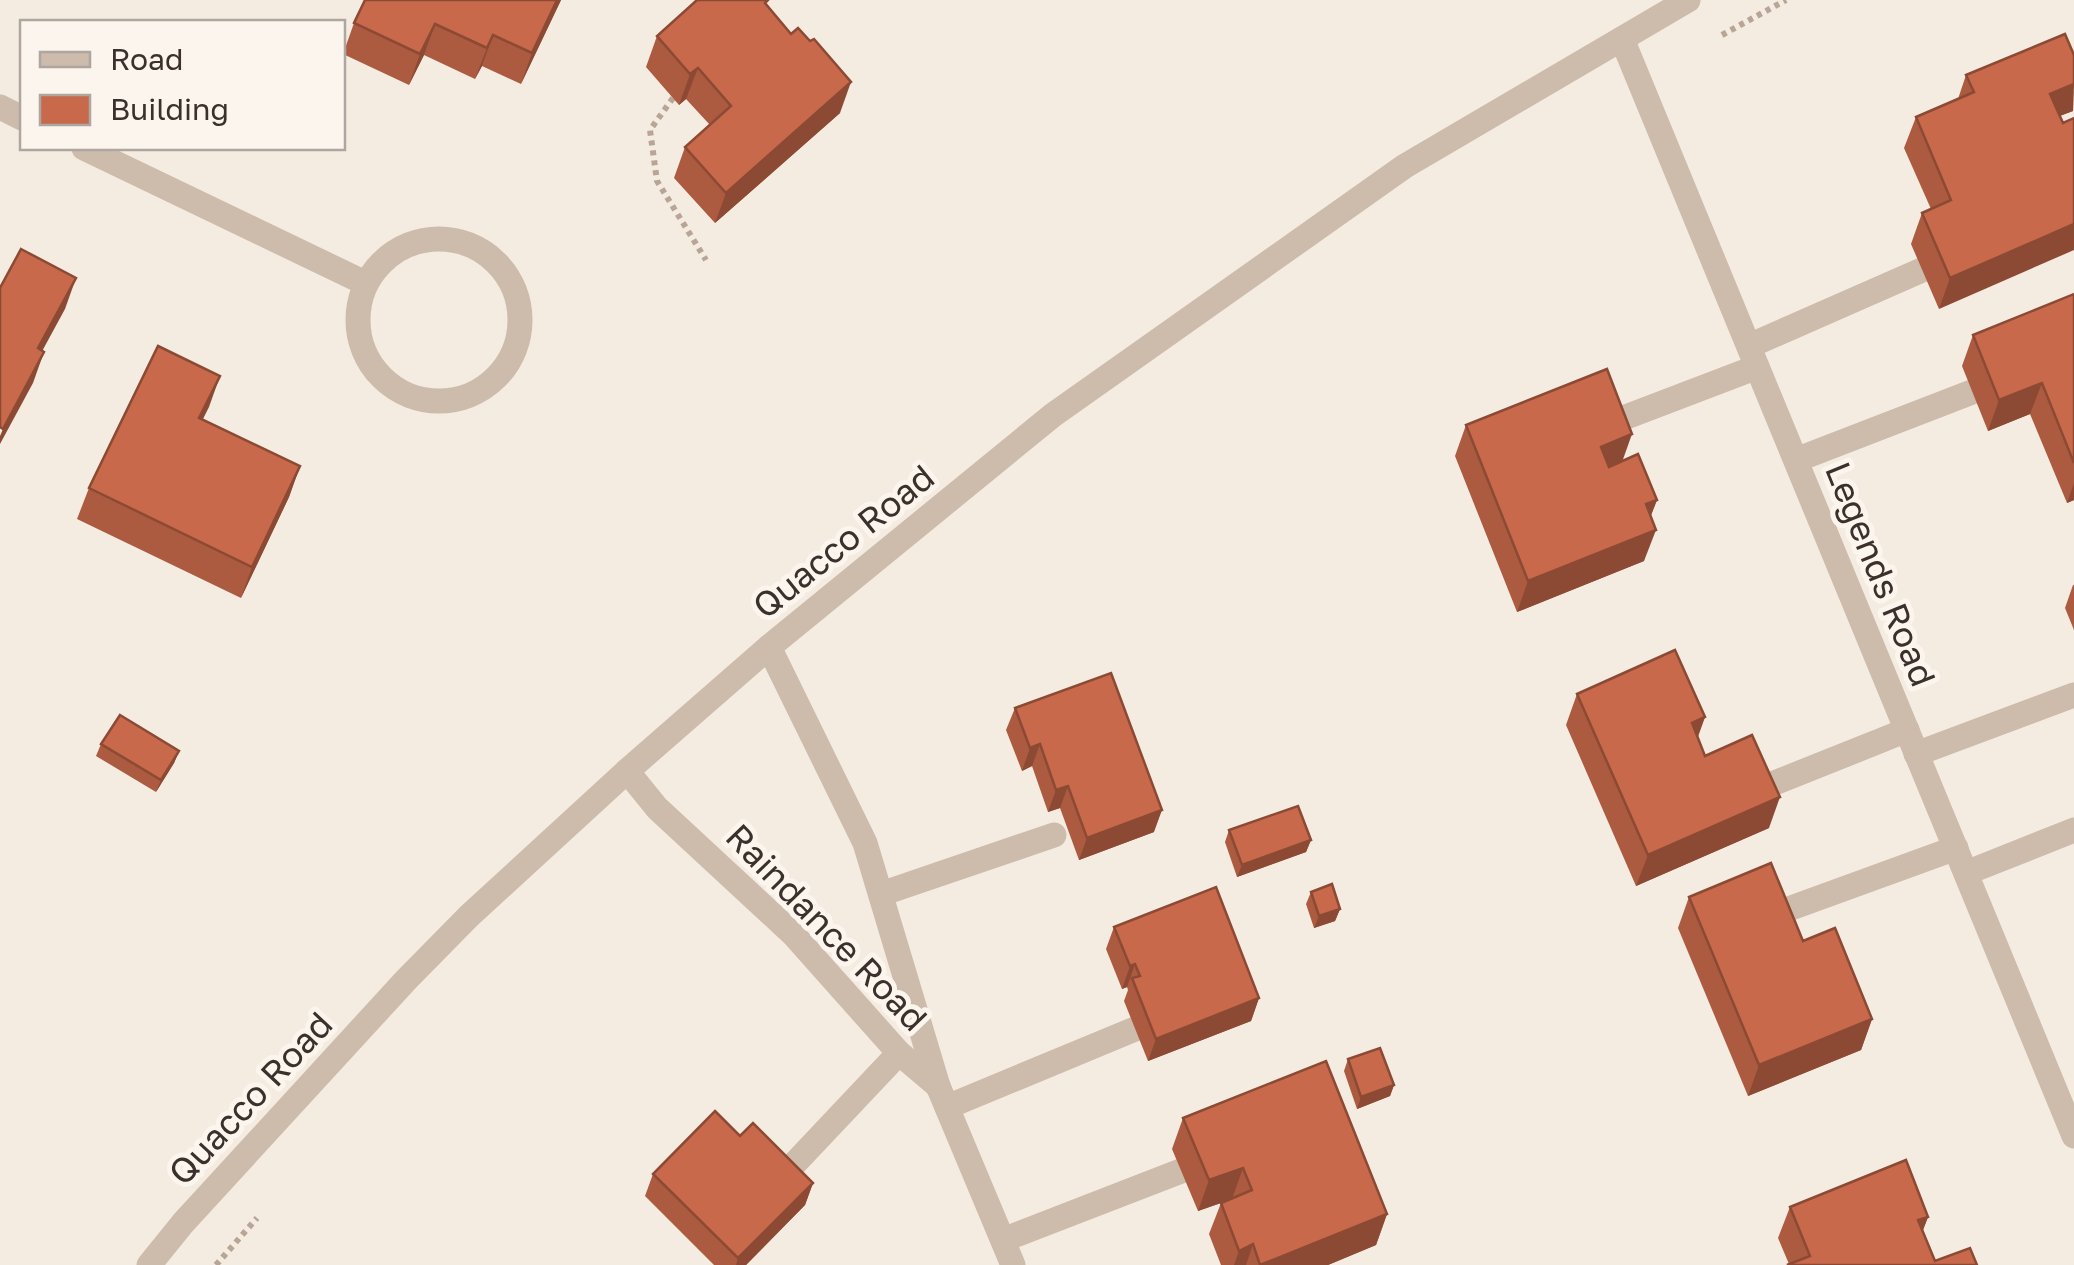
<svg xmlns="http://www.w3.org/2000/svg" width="2074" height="1265" viewBox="0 0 2074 1265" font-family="'Golos Text',sans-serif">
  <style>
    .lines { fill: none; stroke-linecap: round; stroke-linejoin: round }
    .path { stroke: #b9a596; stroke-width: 6; stroke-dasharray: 5 5; stroke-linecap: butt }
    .service { stroke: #cdbbac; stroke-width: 25 }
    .minor { stroke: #cdbbac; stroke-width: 25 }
    .tertiary { stroke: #cdbbac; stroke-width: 25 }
    .wall { fill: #ac5a40 }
    .shaded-wall { fill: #8c4a34 }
    .building { fill: #c8694b; stroke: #8c4a34; stroke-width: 2.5 }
    .labels { text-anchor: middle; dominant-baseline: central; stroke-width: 10; stroke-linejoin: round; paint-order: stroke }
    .street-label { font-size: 35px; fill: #3b302b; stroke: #fbf5ee }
  </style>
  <rect width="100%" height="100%" fill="#f4ebe1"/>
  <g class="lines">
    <!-- path -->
    <g class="path">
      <polyline points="1722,35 1786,0"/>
      <polyline points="673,98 650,130 657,181 706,260"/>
      <polyline points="216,1265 257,1218"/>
    </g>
    <!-- service -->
    <g class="service">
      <polyline points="1749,346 1922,270"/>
      <polyline points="1605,425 1757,367"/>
      <polyline points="1796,460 1972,392"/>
      <polyline points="1916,754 2074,695"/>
      <polyline points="1752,792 1907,730"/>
      <polyline points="1966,873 2074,830"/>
      <polyline points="881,894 1054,835"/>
      <polyline points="1769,916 1956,848"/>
      <polyline points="947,1107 1135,1029"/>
      <polyline points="780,1179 899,1053"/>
      <polyline points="1003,1240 1181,1171"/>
    </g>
    <!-- minor -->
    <g class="minor">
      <polyline points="1622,39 2074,1136"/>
      <polyline points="0,107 22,118"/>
      <polyline points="84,148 365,283"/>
      <circle cx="439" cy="320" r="81"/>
      <polyline points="769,647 865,843 938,1086 1013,1265"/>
      <polyline points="627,771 657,808 793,934 899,1053 938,1086"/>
    </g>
    <!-- tertiary -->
    <polyline class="tertiary" points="149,1265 183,1223 406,980 469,916 627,771 769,647 1053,415 1405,166 1688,0"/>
  </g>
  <!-- wall -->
  <g class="wall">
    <polygon points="561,0 521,84 482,66 475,79 424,55 409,85 343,54 354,23"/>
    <polygon points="770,9 840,113 715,223 674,178 685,147 710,125 686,99 679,105 646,67 657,36"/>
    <polygon points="2074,55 2073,111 2059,116 1939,309 1911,244 1922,213 1931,209 1904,148 1916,117 1958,99 1966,75"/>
    <polygon points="2074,294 2074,500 2067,503 2030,414 1988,431 1962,366 1973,335"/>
    <polygon points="220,376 202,420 300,466 289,497 241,598 77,519 89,488"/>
    <polygon points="1466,425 1622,461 1657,500 1650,517 1644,561 1517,612 1455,456"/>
    <polygon points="2073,585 2074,585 2074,630 2065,608"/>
    <polygon points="1577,694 1705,717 1698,737 1705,756 1769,828 1636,886 1566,725"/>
    <polygon points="1015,708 1154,832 1079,860 1060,808 1048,812 1032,766 1022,771 1006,730"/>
    <polygon points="101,744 179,751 174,763 156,792 96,756"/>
    <polygon points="1229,830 1311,840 1306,852 1237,877 1225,842"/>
    <polygon points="1311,892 1340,909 1335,921 1314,928 1306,904"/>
    <polygon points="1689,897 1803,941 1872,1019 1861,1050 1748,1096 1678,928"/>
    <polygon points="1114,927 1259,998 1251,1021 1148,1061 1124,1001 1128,990 1127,987 1122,989 1106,949"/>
    <polygon points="1348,1059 1394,1085 1390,1096 1357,1109 1344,1071"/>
    <polygon points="1183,1118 1387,1214 1376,1245 1328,1265 1221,1265 1209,1234 1221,1203 1198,1211 1172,1149"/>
    <polygon points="740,1136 813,1183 805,1205 746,1265 714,1265 645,1196 653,1174"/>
    <polygon points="1790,1207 1928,1217 1923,1230 1935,1261 1977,1265 1789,1264 1778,1238"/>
  </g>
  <!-- shaded-wall -->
  <g class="shaded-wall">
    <polygon points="557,0 561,0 521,84 532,53"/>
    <polygon points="435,24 424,55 409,85 420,54"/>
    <polygon points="493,35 482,66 475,79 487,48"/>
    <polygon points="698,68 686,99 679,105 690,74"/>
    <polygon points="851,82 840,113 715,223 726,193"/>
    <polygon points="2074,84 2073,111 2039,124 2050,94"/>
    <polygon points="2074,224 2074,250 1939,309 1950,278"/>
    <polygon points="76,278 65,309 27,379 38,348"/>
    <polygon points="44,352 33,383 0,444 0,436 3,429"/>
    <polygon points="220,376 209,407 188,449 199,418"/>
    <polygon points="2042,383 2030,414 1988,431 1999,400"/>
    <polygon points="1632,434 1621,465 1590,478 1601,447"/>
    <polygon points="300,466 289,497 241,598 252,567"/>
    <polygon points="2074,483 2074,500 2067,503"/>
    <polygon points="1657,500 1645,531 1646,504"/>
    <polygon points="1656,530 1644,561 1517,612 1528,581"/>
    <polygon points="1705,717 1693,748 1692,723"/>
    <polygon points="1040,744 1032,766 1022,771 1030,748"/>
    <polygon points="179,751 174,763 156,792 161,780"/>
    <polygon points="1068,786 1060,808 1048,812 1056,790"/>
    <polygon points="1780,797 1769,828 1636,886 1648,855"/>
    <polygon points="1162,810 1154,832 1079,860 1087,838"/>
    <polygon points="1311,840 1306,852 1237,877 1242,865"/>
    <polygon points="1340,909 1335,921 1314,928 1319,916"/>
    <polygon points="1135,964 1127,987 1122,989 1130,966"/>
    <polygon points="1259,998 1251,1021 1148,1061 1156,1039"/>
    <polygon points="1872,1019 1861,1050 1748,1096 1759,1065"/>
    <polygon points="1394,1085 1390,1096 1357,1109 1361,1097"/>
    <polygon points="1243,1168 1232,1199 1198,1211 1209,1180"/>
    <polygon points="813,1183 805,1205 746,1265 736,1265 738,1258"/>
    <polygon points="1387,1214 1376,1245 1328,1265 1262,1265"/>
    <polygon points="1928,1217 1916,1248 1918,1220"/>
    <polygon points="1253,1244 1246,1265 1234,1265 1239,1251"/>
  </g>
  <!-- building -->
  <g class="building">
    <polygon points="365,0 557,0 532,53 493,35 487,48 435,24 420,54 354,23"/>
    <polygon points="697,0 768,0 765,3 791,34 798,28 810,41 814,39 851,82 726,193 685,147 731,106 698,68 690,74 657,36"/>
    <polygon points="2065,34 2074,55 2074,84 2050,94 2063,123 2074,118 2074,224 1950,278 1922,213 1951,200 1916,117 1974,92 1966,75"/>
    <polygon points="21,249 76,278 38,348 44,352 3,429 0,427 0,288"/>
    <polygon points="2074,294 2074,463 2042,383 1999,400 1973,335"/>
    <polygon points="158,346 220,376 199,418 300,466 252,567 89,488"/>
    <polygon points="1607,369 1632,434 1601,447 1609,467 1638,454 1657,500 1646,504 1656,530 1528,581 1466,425"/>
    <polygon points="1675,650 1705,717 1692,723 1705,756 1752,735 1780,797 1648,855 1577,694"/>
    <polygon points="1111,673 1162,810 1087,838 1068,786 1056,790 1040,744 1030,748 1015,708"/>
    <polygon points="120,715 179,751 161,780 101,744"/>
    <polygon points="1298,806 1311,840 1242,865 1229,830"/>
    <polygon points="1771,863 1803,941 1835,928 1872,1019 1759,1065 1689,897"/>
    <polygon points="1332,884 1340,909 1319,916 1311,892"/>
    <polygon points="1216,887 1259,998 1156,1039 1132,978 1140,976 1135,964 1130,966 1114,927"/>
    <polygon points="1380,1048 1394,1085 1361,1097 1348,1059"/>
    <polygon points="1326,1061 1387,1214 1260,1265 1253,1244 1239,1251 1221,1203 1252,1190 1243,1168 1209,1180 1183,1118"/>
    <polygon points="715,1111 740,1136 753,1123 813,1183 738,1258 653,1174"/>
    <polygon points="1906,1160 1928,1217 1918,1220 1935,1261 1970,1248 1977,1265 1787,1265 1810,1256 1790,1207"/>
  </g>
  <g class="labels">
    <!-- street labels -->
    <g class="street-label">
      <text transform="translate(843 541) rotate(-39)">Quacco Road</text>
      <text transform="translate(1881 574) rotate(68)">Legends Road</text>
      <text transform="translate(827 927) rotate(46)">Raindance Road</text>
      <text transform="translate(250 1098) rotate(-47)">Quacco Road</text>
    </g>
  </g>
  <!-- legend -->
  <rect x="20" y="20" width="325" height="130" fill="#fbf5ee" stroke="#aea6a0" stroke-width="2.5"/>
  <rect x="40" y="52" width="50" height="15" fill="#cdbbac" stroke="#aea6a0" stroke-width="2.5"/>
  <text x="110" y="70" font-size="30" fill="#3b302b">Road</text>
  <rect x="40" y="95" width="50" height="30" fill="#c8694b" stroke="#aea6a0" stroke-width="2.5"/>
  <text x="110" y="120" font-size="30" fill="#3b302b">Building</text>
</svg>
